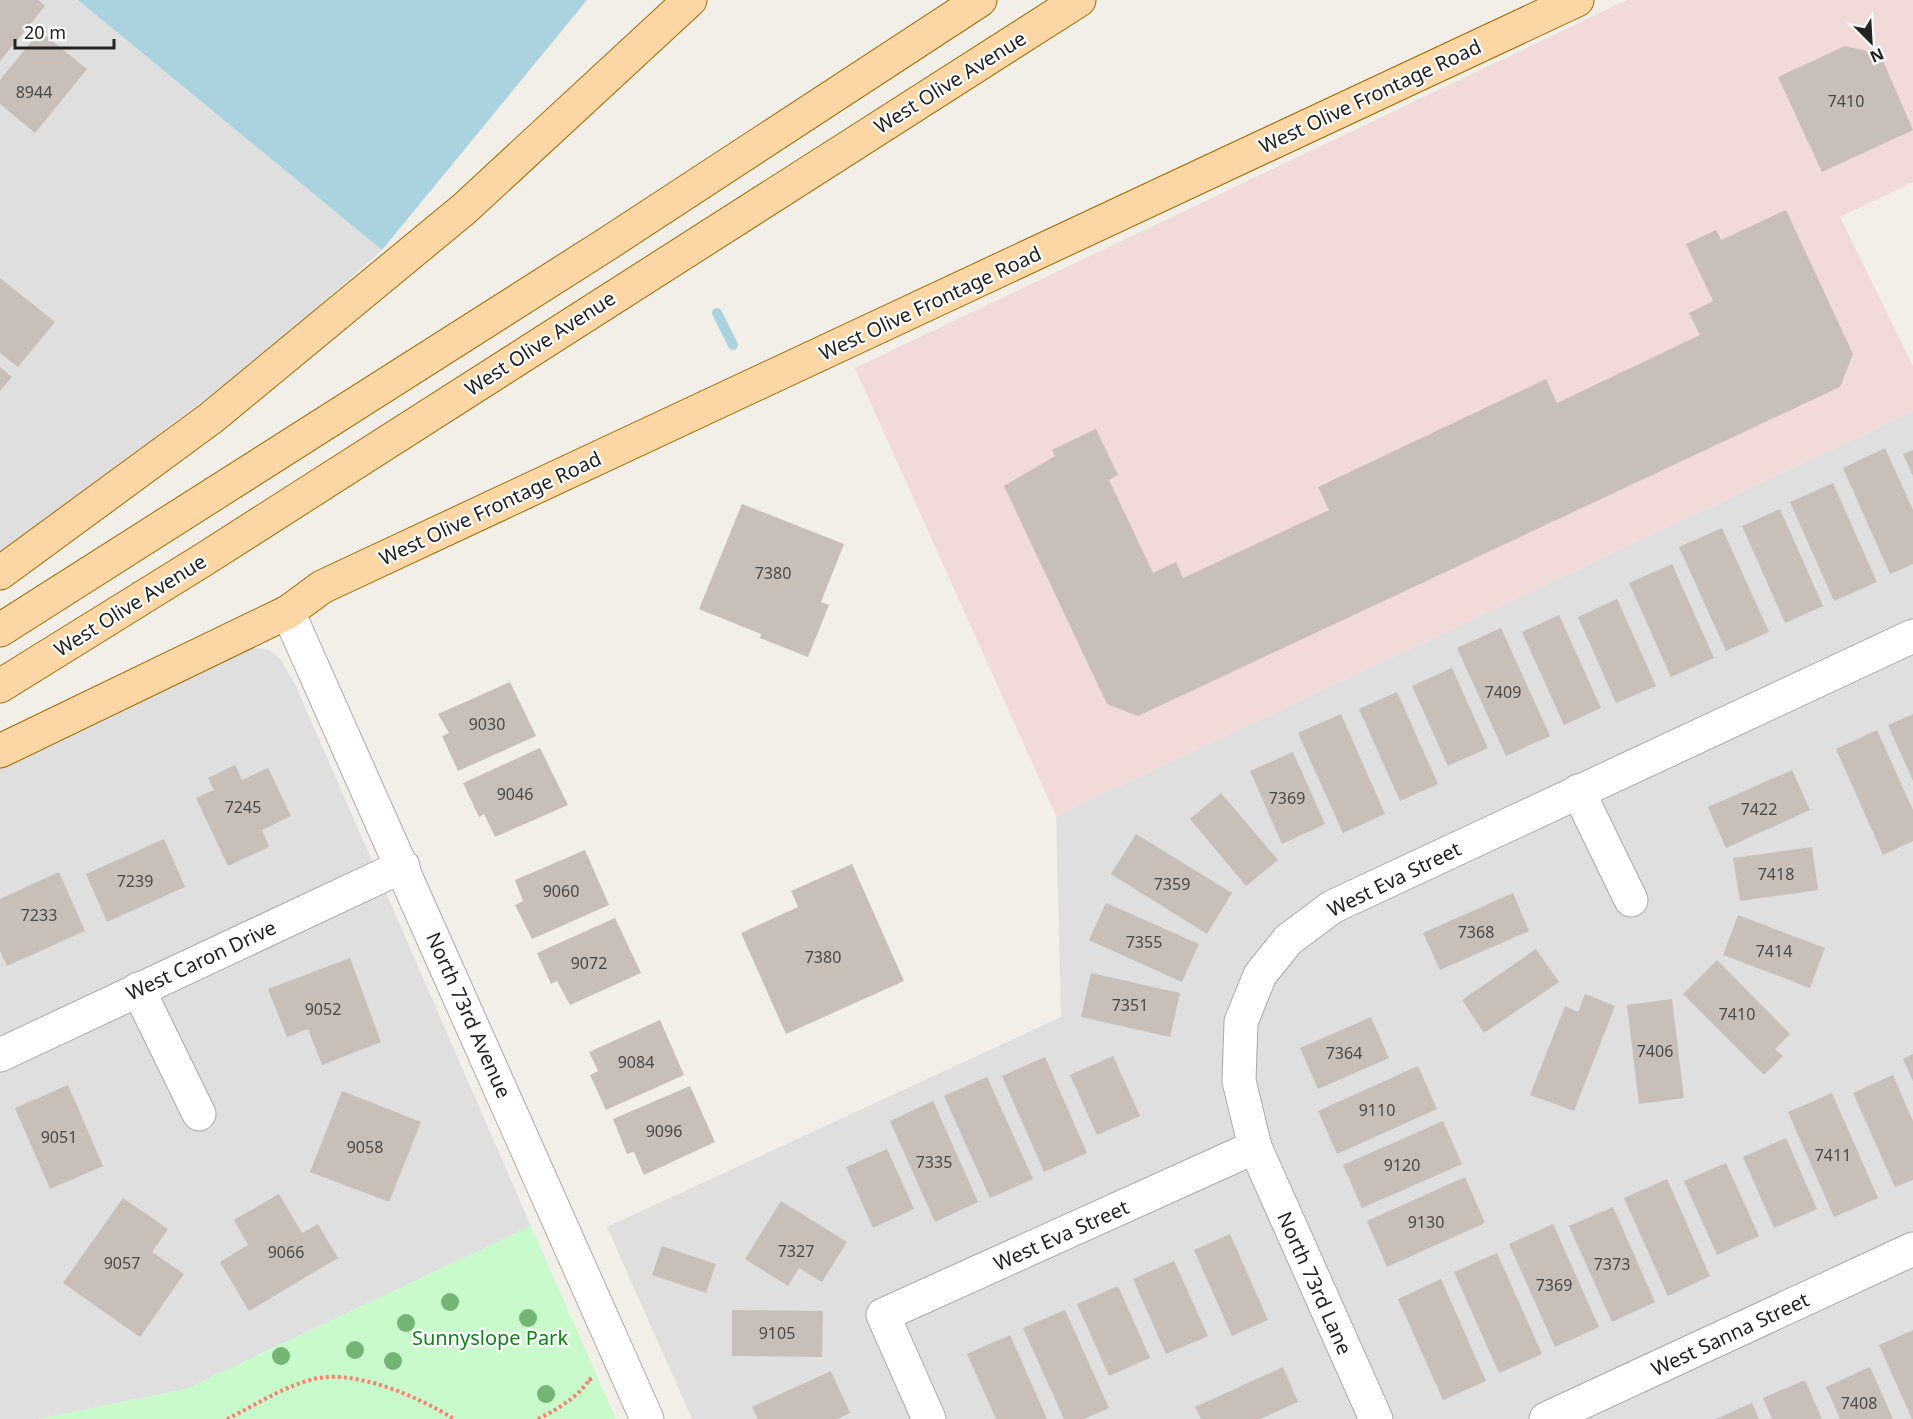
<svg xmlns="http://www.w3.org/2000/svg" width="1913" height="1419" viewBox="0 0 1913 1419" font-family="'Noto Sans',sans-serif">
  <style>
    .residential { fill: #e0dfdf }
    .commercial { fill: #f2dad9 }
    .park { fill: #c8facc }
    .water { fill: #aad3df }
    .lines { fill: none; stroke-linecap: round; stroke-linejoin: round }
    .stream { stroke: #aad3df; stroke-width: 10 }
    .building { fill: #c7bfb8 }
    .minor-casing { stroke: #a9a9a9; stroke-width: 35 }
    .major-casing { stroke: #a06b00; stroke-width: 35 }
    .path { stroke: #fa8072; stroke-width: 4; stroke-dasharray: 3 3; stroke-linecap: butt }
    .minor { stroke: #fff; stroke-width: 33 }
    .major { stroke: #fcd6a4; stroke-width: 33 }
    .tree { fill: #74b475 }
    .labels { text-anchor: middle; dominant-baseline: central; stroke-width: 4.5; stroke-linejoin: round; paint-order: stroke }
    .number-label { font-size: 16px; fill: #4b4948 }
    .street-label { font-size: 20px; fill: #222; stroke: #fff }
    .park-label { font-size: 20px; fill: #0c8416; stroke: #fff }
  </style>
  <rect width="100%" height="100%" fill="#f2efe9"/>
  <!-- residential -->
  <g class="residential">
    <polygon points="0,0 78,0 382,250 261,357 0,553"/>
    <polygon points="1913,411 1913,1419 692,1419 607,1227 1061,1017 1056,816"/>
    <polygon points="254,647 269,650 280,659 295,684 531,1226 186,1389 38,1419 0,1419 0,763 238,652"/>
  </g>
  <!-- commercial -->
  <polygon class="commercial" points="1627,0 1913,0 1913,182 1840,217 1913,366 1913,411 1056,816 855,368"/>
  <!-- park -->
  <polygon class="park" points="531,1226 616,1419 38,1419 186,1389"/>
  <!-- water -->
  <polygon class="water" points="78,0 587,0 382,250"/>
  <g class="lines">
    <!-- stream -->
    <polyline class="stream" points="717,313 733,345"/>
  </g>
  <!-- building -->
  <g class="building">
    <polygon points="0,0 38,0 45,6 0,61"/>
    <polygon points="40,31 87,69 35,133 0,104 0,80"/>
    <polygon points="1845,46 1880,54 1913,130 1822,172 1778,77"/>
    <polygon points="1786,210 1853,354 1840,387 1138,716 1107,704 1004,486 1055,456 1052,450 1096,429 1118,475 1109,480 1153,573 1176,562 1183,578 1329,510 1318,487 1546,379 1557,403 1700,335 1689,313 1713,301 1686,244 1716,230 1721,240"/>
    <polygon points="0,278 55,322 18,367 0,353"/>
    <polygon points="0,367 12,377 0,391"/>
    <polygon points="1885,448 1913,510 1913,564 1890,574 1843,468"/>
    <polygon points="1913,450 1913,476 1903,454"/>
    <polygon points="1833,483 1877,582 1834,601 1790,502"/>
    <polygon points="742,504 844,544 821,602 829,605 808,657 760,638 761,634 699,609"/>
    <polygon points="1780,509 1823,606 1785,623 1742,526"/>
    <polygon points="1722,528 1769,632 1726,651 1679,547"/>
    <polygon points="1672,564 1714,658 1671,677 1629,583"/>
    <polygon points="1617,599 1656,686 1616,703 1578,617"/>
    <polygon points="1559,615 1601,708 1564,725 1522,632"/>
    <polygon points="1501,628 1550,736 1506,756 1457,648"/>
    <polygon points="1452,668 1488,748 1448,766 1412,686"/>
    <polygon points="510,682 536,736 458,771 442,736 449,733 438,714"/>
    <polygon points="1397,692 1438,784 1400,801 1359,709"/>
    <polygon points="1341,714 1385,814 1343,833 1298,733"/>
    <polygon points="1913,714 1913,781 1888,725"/>
    <polygon points="1877,730 1913,810 1913,841 1883,855 1836,749"/>
    <polygon points="540,748 568,805 495,837 484,814 479,817 463,783"/>
    <polygon points="1293,752 1325,824 1282,844 1250,771"/>
    <polygon points="235,765 242,780 268,768 291,816 262,830 269,847 228,866 196,798 214,790 208,778"/>
    <polygon points="1792,770 1810,810 1726,848 1708,807"/>
    <polygon points="1221,793 1278,860 1246,886 1190,819"/>
    <polygon points="1136,834 1232,893 1207,934 1111,874"/>
    <polygon points="164,839 185,887 107,922 86,874"/>
    <polygon points="1812,847 1818,890 1740,901 1733,858"/>
    <polygon points="585,850 609,905 532,939 515,905 523,901 515,880"/>
    <polygon points="852,864 904,981 786,1034 741,933 798,907 791,891"/>
    <polygon points="59,872 85,931 7,966 0,951 0,899"/>
    <polygon points="1513,893 1529,931 1440,970 1423,933"/>
    <polygon points="1106,903 1199,944 1182,982 1089,940"/>
    <polygon points="1738,915 1825,948 1810,988 1723,955"/>
    <polygon points="615,918 641,973 570,1005 557,981 551,984 537,953"/>
    <polygon points="1536,949 1559,982 1484,1033 1462,1000"/>
    <polygon points="350,958 381,1042 322,1065 308,1029 287,1037 268,989"/>
    <polygon points="1717,960 1790,1034 1775,1049 1783,1056 1764,1075 1683,994"/>
    <polygon points="1091,973 1180,993 1170,1037 1081,1017"/>
    <polygon points="1585,994 1615,1006 1574,1111 1530,1095 1565,1006 1578,1012"/>
    <polygon points="1672,999 1684,1098 1639,1104 1627,1005"/>
    <polygon points="1371,1017 1389,1058 1318,1089 1300,1048"/>
    <polygon points="660,1020 684,1075 606,1110 590,1075 598,1071 589,1052"/>
    <polygon points="1913,1054 1913,1081 1903,1059"/>
    <polygon points="1113,1056 1140,1116 1097,1135 1070,1075"/>
    <polygon points="1045,1057 1087,1153 1044,1172 1002,1076"/>
    <polygon points="1418,1066 1437,1109 1337,1154 1318,1111"/>
    <polygon points="1893,1075 1913,1121 1913,1180 1895,1187 1853,1093"/>
    <polygon points="987,1077 1033,1179 990,1198 944,1096"/>
    <polygon points="68,1085 103,1166 50,1189 15,1108"/>
    <polygon points="690,1086 715,1142 644,1175 634,1152 627,1154 613,1119"/>
    <polygon points="342,1091 421,1122 389,1202 310,1172"/>
    <polygon points="1832,1093 1878,1198 1834,1217 1788,1112"/>
    <polygon points="933,1101 978,1202 935,1222 890,1121"/>
    <polygon points="1443,1121 1462,1164 1362,1208 1343,1165"/>
    <polygon points="1786,1138 1817,1209 1774,1228 1743,1157"/>
    <polygon points="887,1149 914,1209 873,1228 846,1167"/>
    <polygon points="1726,1163 1759,1236 1717,1255 1684,1181"/>
    <polygon points="1465,1177 1485,1223 1387,1267 1367,1221"/>
    <polygon points="1667,1179 1710,1276 1668,1296 1624,1198"/>
    <polygon points="279,1194 302,1233 318,1224 338,1258 249,1311 220,1262 248,1245 234,1220"/>
    <polygon points="123,1198 168,1229 152,1252 184,1274 140,1337 63,1283"/>
    <polygon points="781,1201 847,1242 822,1282 799,1268 788,1286 745,1259"/>
    <polygon points="1613,1207 1655,1302 1612,1322 1569,1226"/>
    <polygon points="1553,1224 1599,1327 1555,1347 1509,1244"/>
    <polygon points="1230,1234 1268,1320 1232,1336 1194,1250"/>
    <polygon points="662,1246 716,1264 706,1293 652,1275"/>
    <polygon points="1497,1253 1542,1354 1499,1373 1454,1272"/>
    <polygon points="1174,1261 1208,1336 1166,1354 1133,1279"/>
    <polygon points="1441,1279 1486,1381 1443,1400 1398,1299"/>
    <polygon points="1118,1286 1150,1358 1109,1376 1077,1304"/>
    <polygon points="732,1310 823,1311 822,1357 732,1356"/>
    <polygon points="1065,1310 1109,1408 1084,1419 1064,1419 1023,1328"/>
    <polygon points="1913,1330 1913,1419 1912,1419 1879,1345"/>
    <polygon points="1010,1335 1047,1419 996,1419 967,1354"/>
    <polygon points="1283,1367 1298,1402 1260,1419 1201,1419 1195,1407"/>
    <polygon points="1870,1367 1893,1419 1840,1419 1826,1387"/>
    <polygon points="831,1371 850,1413 837,1419 758,1419 752,1407"/>
    <polygon points="1805,1380 1822,1419 1772,1419 1763,1398"/>
    <polygon points="1752,1403 1759,1419 1716,1419"/>
  </g>
  <g class="lines">
    <defs>
      <g id="minor">
        <polyline points="288,612 647,1419"/>
        <polyline points="1578,791 1631,900"/>
        <polyline points="138,989 199,1114"/>
        <polyline points="0,1055 403,866"/>
        <polyline points="929,1419 883,1315 1255,1147"/>
        <polyline points="1376,1419 1255,1147 1239,1081 1241,1022 1260,975 1288,940 1332,907 1913,636"/>
        <polyline points="1546,1419 1913,1249"/>
      </g>
      <g id="major">
        <polyline points="0,573 211,418 464,209 690,0"/>
        <polyline points="0,630 607,244 980,0"/>
        <polyline points="0,686 203,560 1079,0"/>
        <polyline points="0,751 288,612 322,587 1577,0"/>
      </g>
    </defs>
    <!-- minor casing -->
    <use href="#minor" class="minor-casing"/>
    <!-- major casing -->
    <use href="#major" class="major-casing"/>
    <!-- path -->
    <g class="path">
      <path d="M227,1419C254,1406 281,1388 310,1380C352,1367 419,1397 454,1419"/>
      <path d="M538,1419C559,1408 576,1399 590,1379L591,1383"/>
    </g>
    <!-- minor -->
    <use href="#minor" class="minor"/>
    <!-- major -->
    <use href="#major" class="major"/>
  </g>
  <!-- trees -->
  <g class="tree">
    <circle cx="450" cy="1302" r="9"/>
    <circle cx="528" cy="1318" r="9"/>
    <circle cx="406" cy="1323" r="9"/>
    <circle cx="355" cy="1350" r="9"/>
    <circle cx="281" cy="1356" r="9"/>
    <circle cx="393" cy="1361" r="9"/>
    <circle cx="546" cy="1394" r="9"/>
  </g>
  <g class="labels">
    <!-- number labels -->
    <g class="number-label">
      <text x="34" y="92">8944</text>
      <text x="1846" y="101">7410</text>
      <text x="773" y="573">7380</text>
      <text x="1503" y="692">7409</text>
      <text x="487" y="724">9030</text>
      <text x="515" y="794">9046</text>
      <text x="1287" y="798">7369</text>
      <text x="243" y="807">7245</text>
      <text x="1759" y="809">7422</text>
      <text x="1776" y="874">7418</text>
      <text x="135" y="881">7239</text>
      <text x="1172" y="884">7359</text>
      <text x="561" y="891">9060</text>
      <text x="39" y="915">7233</text>
      <text x="1476" y="932">7368</text>
      <text x="1144" y="942">7355</text>
      <text x="1774" y="951">7414</text>
      <text x="823" y="957">7380</text>
      <text x="589" y="963">9072</text>
      <text x="1130" y="1005">7351</text>
      <text x="323" y="1009">9052</text>
      <text x="1737" y="1014">7410</text>
      <text x="1655" y="1051">7406</text>
      <text x="1344" y="1053">7364</text>
      <text x="636" y="1062">9084</text>
      <text x="1377" y="1110">9110</text>
      <text x="664" y="1131">9096</text>
      <text x="59" y="1137">9051</text>
      <text x="365" y="1147">9058</text>
      <text x="1833" y="1155">7411</text>
      <text x="934" y="1162">7335</text>
      <text x="1402" y="1165">9120</text>
      <text x="1426" y="1222">9130</text>
      <text x="796" y="1251">7327</text>
      <text x="286" y="1252">9066</text>
      <text x="122" y="1263">9057</text>
      <text x="1612" y="1264">7373</text>
      <text x="1554" y="1285">7369</text>
      <text x="777" y="1333">9105</text>
      <text x="1859" y="1403">7408</text>
    </g>
    <!-- street labels -->
    <g class="street-label">
      <text transform="translate(950 82) rotate(-32)">West Olive Avenue</text>
      <text transform="translate(1370 96) rotate(-25)">West Olive Frontage Road</text>
      <text transform="translate(930 303) rotate(-25)">West Olive Frontage Road</text>
      <text transform="translate(540 343) rotate(-33)">West Olive Avenue</text>
      <text transform="translate(490 508) rotate(-25)">West Olive Frontage Road</text>
      <text transform="translate(130 605) rotate(-32)">West Olive Avenue</text>
      <text transform="translate(1394 879) rotate(-26)">West Eva Street</text>
      <text transform="translate(201 960) rotate(-25)">West Caron Drive</text>
      <text transform="translate(469 1015) rotate(66)">North 73rd Avenue</text>
      <text transform="translate(1061 1235) rotate(-24)">West Eva Street</text>
      <text transform="translate(1315 1283) rotate(66)">North 73rd Lane</text>
      <text transform="translate(1730 1334) rotate(-25)">West Sanna Street</text>
    </g>
    <!-- park labels -->
    <g class="park-label">
      <text x="490" y="1337">Sunnyslope Park</text>
    </g>
  </g>
  <!-- north arrow -->
  <g transform="translate(1871 42) rotate(156)" stroke="#ffffff" stroke-width="4.5" paint-order="stroke">
  <path d="M0-4.5L10 22L0 15L-10 22Z" fill="#222222"/>
  <text y="-9" font-size="16" font-weight="bold" text-anchor="middle" fill="#222222">N</text>
  </g>
  <!-- scale -->
  <path d="M15 39v9h99v-9" fill="none" stroke="#222222" stroke-width="3"/>
  <text x="24" y="39" font-size="18" fill="#222222" stroke="#ffffff" stroke-width="4.5" paint-order="stroke">20 m</text>
</svg>
